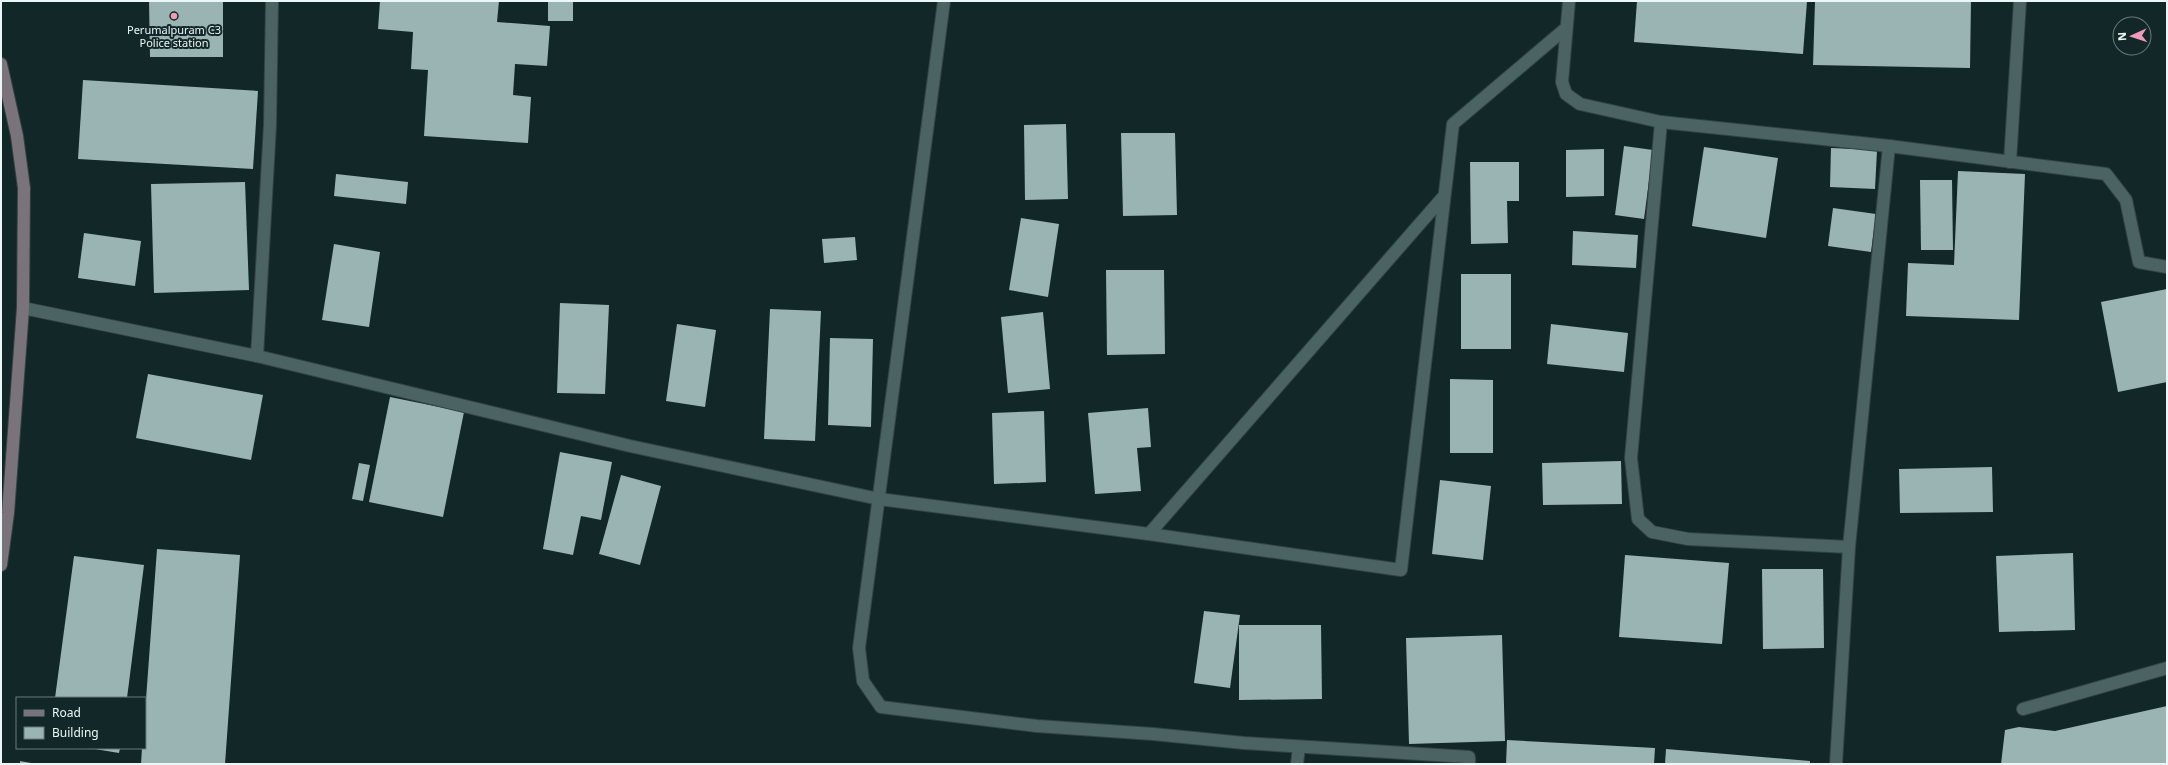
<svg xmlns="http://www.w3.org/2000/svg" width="2168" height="765" viewBox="0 0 2168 765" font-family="'Noto Sans',sans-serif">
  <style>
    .building { fill: #9ab3b3 }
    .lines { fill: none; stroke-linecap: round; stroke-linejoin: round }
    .lane-casing { stroke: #344344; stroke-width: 14 }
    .street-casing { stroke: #344344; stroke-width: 14 }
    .secondary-casing { stroke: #344344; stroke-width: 14 }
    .lane { stroke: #4c6363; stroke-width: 12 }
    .street { stroke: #4c6363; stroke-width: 12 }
    .secondary { stroke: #7a737b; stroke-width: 12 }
    .poi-dot { fill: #ef9ab8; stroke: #122828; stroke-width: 1.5 }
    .labels { text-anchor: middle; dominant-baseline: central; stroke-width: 4; stroke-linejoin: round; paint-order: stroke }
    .poi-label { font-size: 11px; fill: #ebf8f7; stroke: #122828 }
  </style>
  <rect width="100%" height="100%" fill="#122828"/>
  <!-- building -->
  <g class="building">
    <polygon points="149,1 223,1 223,57 150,57"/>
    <polygon points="380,1 499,1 497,22 550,26 547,66 515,64 513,95 531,97 528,143 424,136 428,70 411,69 413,32 378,29"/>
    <rect x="548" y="1" width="25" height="20"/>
    <polygon points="1637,1 1807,1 1803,54 1634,42"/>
    <polygon points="1815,1 1971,1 1970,68 1813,65"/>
    <polygon points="83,80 258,91 253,169 78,159"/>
    <polygon points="1066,124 1068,199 1025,200 1024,125"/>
    <polygon points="1121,133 1175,133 1177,215 1123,216"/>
    <polygon points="1624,146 1653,150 1644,219 1615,215"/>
    <polygon points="1704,147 1778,158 1766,238 1692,226"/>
    <polygon points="1831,148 1877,150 1875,189 1830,187"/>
    <polygon points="1604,149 1604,196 1566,197 1566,150"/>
    <polygon points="1470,162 1519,162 1519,201 1507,201 1508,243 1471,244"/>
    <polygon points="1958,171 2025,174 2019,320 1906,316 1908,263 1954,265"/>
    <polygon points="336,174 408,182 406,204 334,196"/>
    <polygon points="1920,180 1952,180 1953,250 1921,250"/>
    <polygon points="245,182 249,290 154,293 151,184"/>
    <polygon points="1833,208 1876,214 1871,252 1828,246"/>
    <polygon points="1021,218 1059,224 1048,297 1009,290"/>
    <polygon points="1573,231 1638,235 1636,268 1572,265"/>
    <polygon points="84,233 141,241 135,286 78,278"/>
    <polygon points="855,237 857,260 824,263 822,239"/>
    <polygon points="334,244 380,252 369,327 322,320"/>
    <polygon points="1106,270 1164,270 1165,354 1107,355"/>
    <rect x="1461" y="274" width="50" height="75"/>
    <polygon points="2167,289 2167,382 2118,392 2101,302"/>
    <polygon points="560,303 609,305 605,394 557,393"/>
    <polygon points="770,309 821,311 815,441 764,439"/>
    <polygon points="1043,312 1050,389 1008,393 1001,317"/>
    <polygon points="677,324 716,330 705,407 666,401"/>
    <polygon points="1551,324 1628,333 1624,372 1547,364"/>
    <polygon points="830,338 873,339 871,427 828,425"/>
    <polygon points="148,374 263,395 251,460 136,438"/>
    <polygon points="1450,379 1493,380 1493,453 1450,453"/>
    <polygon points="390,397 464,412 443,517 369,502"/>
    <polygon points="1148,408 1151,447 1137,448 1141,491 1095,494 1088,413"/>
    <polygon points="1044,411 1046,482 994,484 992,413"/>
    <polygon points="560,452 612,462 601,520 581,516 573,555 543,549"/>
    <polygon points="1621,461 1622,504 1543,505 1542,463"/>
    <polygon points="359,463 370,465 363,501 352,499"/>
    <polygon points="1992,467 1993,512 1900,513 1899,469"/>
    <polygon points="621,475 661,486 640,565 599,554"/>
    <polygon points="1440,480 1491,486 1483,560 1432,554"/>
    <polygon points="157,549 240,555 225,764 141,764 142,748 145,748 145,713"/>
    <polygon points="2073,553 2075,630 1999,632 1996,556"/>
    <polygon points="1625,555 1729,563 1722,644 1619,637"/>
    <polygon points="74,556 144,565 127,698 55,698"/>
    <polygon points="1762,569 1823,569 1824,648 1763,649"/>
    <polygon points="1204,611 1240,615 1230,688 1194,683"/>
    <polygon points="1239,625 1321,625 1322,699 1239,700"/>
    <polygon points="1502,635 1505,741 1409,744 1406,638"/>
    <polygon points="2167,706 2167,764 2001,764 2005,730 2019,727 2055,731"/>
    <polygon points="1507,740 1655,748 1654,764 1506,764"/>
    <polygon points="89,748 120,748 119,753"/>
    <polygon points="1666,749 1810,761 1810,764 1665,764"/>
    <polygon points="20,761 31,763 31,764 20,764"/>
  </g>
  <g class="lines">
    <defs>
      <polyline id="lane" points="1297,764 1299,747"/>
      <g id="street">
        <polyline points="944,1 859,648 863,681 881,707 1037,726 1153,734 1244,743 1469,757 1469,764"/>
        <polyline points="1569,1 1562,82 1566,94 1580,104 1661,122 1889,146 2106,174 2126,200 2139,262 2167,267"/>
        <polyline points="1661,122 1631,458 1638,519 1652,532 1688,539 1849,547"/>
        <polyline points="2010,162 2020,1"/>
        <polyline points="23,308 257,356 630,446 879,499 1149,534 1401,570 1453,124 1565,29"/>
        <polyline points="257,356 270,125 272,1"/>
        <polyline points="1149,534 1444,196"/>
        <polyline points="2023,709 2167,668"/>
        <polyline points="1836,764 1849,547 1889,146"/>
      </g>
      <polyline id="secondary" points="1,64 17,136 24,188 23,308 8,513 1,565"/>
    </defs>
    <!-- lane casing -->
    <use href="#lane" class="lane-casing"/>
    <!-- street casing -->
    <use href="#street" class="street-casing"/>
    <!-- secondary casing -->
    <use href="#secondary" class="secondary-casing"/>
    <!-- lane -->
    <use href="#lane" class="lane"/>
    <!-- street -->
    <use href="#street" class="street"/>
    <!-- secondary -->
    <use href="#secondary" class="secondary"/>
  </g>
  <!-- markers -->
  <circle class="poi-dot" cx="174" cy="16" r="4"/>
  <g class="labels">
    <!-- poi labels -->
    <g class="poi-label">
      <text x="174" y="29">Perumalpuram C3<tspan x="174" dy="13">Police station</tspan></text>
    </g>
  </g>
  <!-- border -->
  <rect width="2168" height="765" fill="none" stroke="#ebf8f7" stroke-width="4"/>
  <!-- legend -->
  <rect x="16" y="697" width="130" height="52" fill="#122828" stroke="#697b7b"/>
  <rect x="24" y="710" width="20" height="6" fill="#7a737b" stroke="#697b7b"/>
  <text x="52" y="717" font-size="12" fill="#ebf8f7">Road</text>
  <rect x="24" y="727" width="20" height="12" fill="#9ab3b3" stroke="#697b7b"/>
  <text x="52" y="737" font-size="12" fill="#ebf8f7">Building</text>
  <!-- north arrow -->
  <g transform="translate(2132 36) rotate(267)"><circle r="19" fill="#122828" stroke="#697b7b"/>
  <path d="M0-3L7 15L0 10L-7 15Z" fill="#ef9ab8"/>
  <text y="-6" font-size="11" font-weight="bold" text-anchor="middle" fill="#ebf8f7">N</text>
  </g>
</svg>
